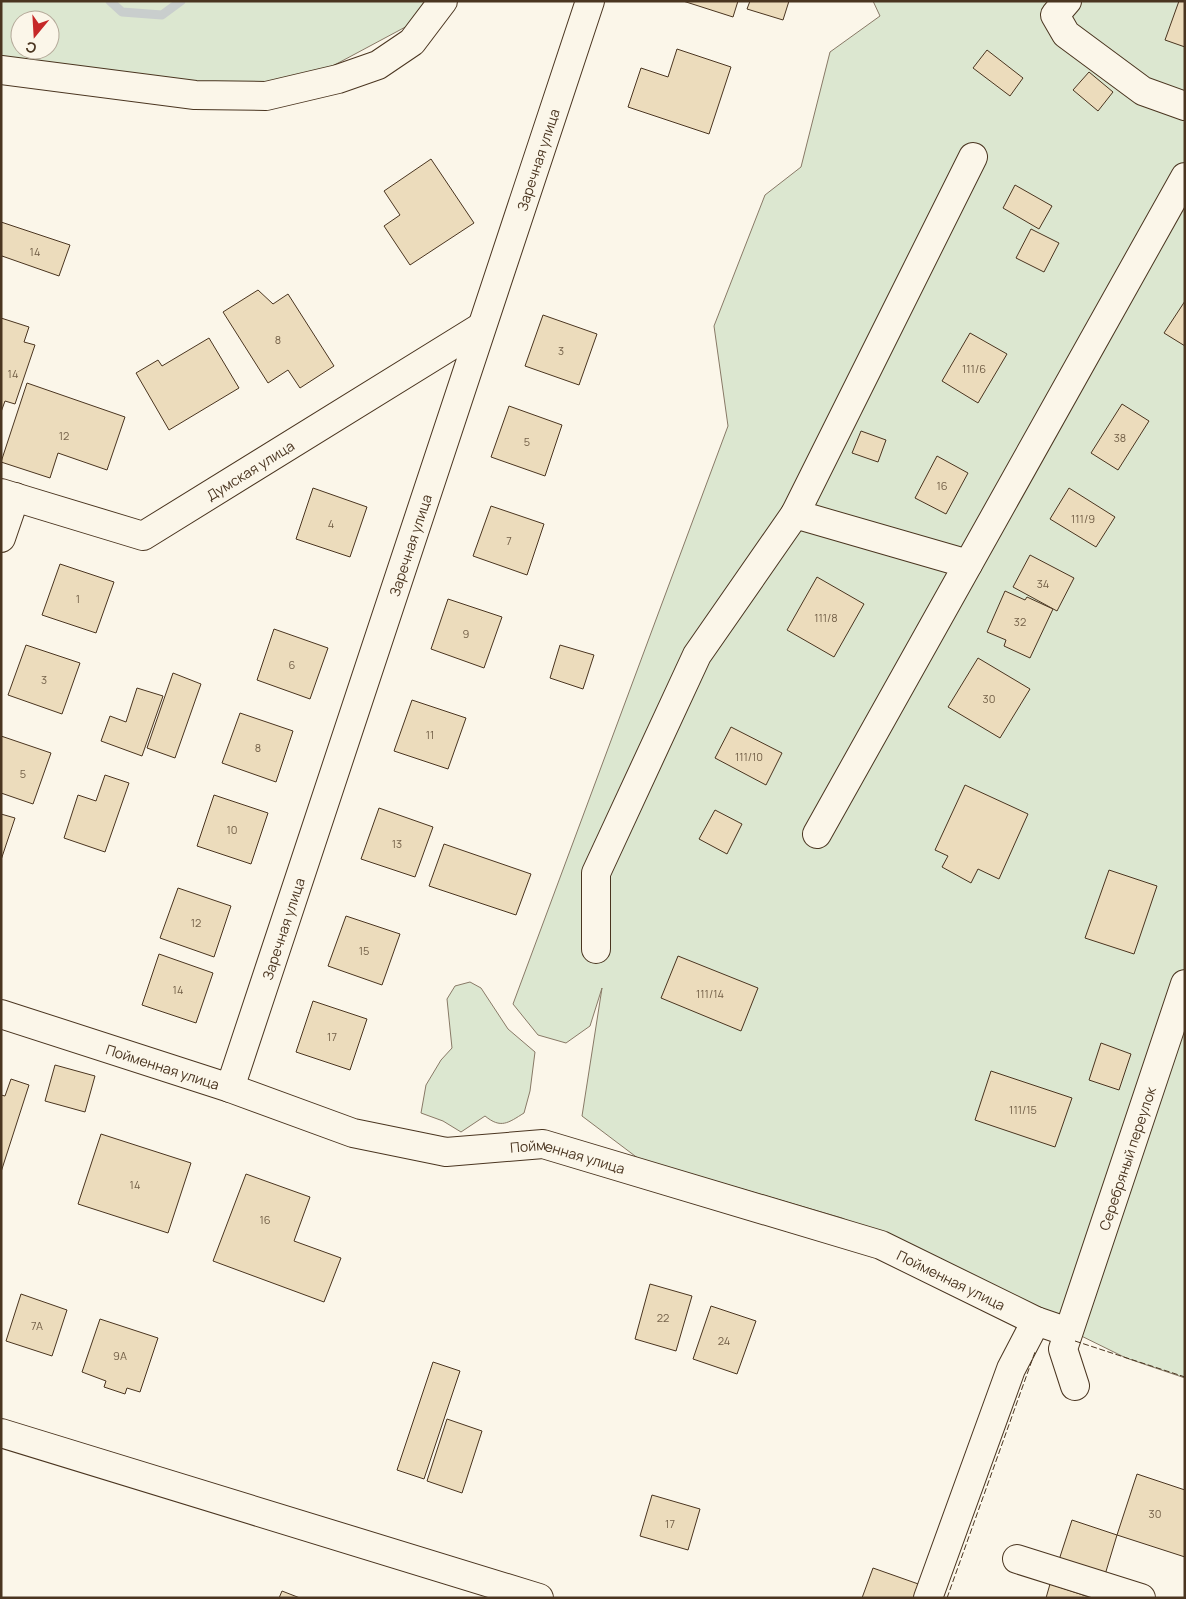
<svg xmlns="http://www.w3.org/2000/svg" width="1186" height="1599" viewBox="0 0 1186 1599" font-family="Manrope,sans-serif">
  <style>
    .green { fill: #dce7d0; stroke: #887966; fill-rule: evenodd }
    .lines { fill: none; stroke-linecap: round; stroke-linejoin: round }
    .stream { stroke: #c9cecd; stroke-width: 9 }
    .building { fill: #ecdcbc; stroke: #4a3520 }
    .minor-casing { stroke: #4a3520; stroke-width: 30 }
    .minor { stroke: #fbf6e9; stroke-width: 28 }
    .fence { stroke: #4a3520; stroke-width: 1; stroke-dasharray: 6 2.5; stroke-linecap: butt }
    .labels { text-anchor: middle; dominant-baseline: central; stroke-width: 4; stroke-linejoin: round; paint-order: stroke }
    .number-label { font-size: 11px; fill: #725f47 }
    .street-label { font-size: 14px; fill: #4a3520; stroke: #fbf6e9 }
  </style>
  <rect width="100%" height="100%" fill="#fbf6e9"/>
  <!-- green -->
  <g class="green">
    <path d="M1,1H428L411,24L327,69L268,82L225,85L1,62ZM20,20H50V50H20Z"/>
    <polygon points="873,1 1185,1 1185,1378 1126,1358 842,1218 639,1159 582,1116 602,988 590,1026 566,1043 538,1035 513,1004 728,426 714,326 765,195 801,167 830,52 880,16"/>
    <path d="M470,982L481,988L508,1029L535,1052L530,1091L524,1113C508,1123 501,1129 485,1116L461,1132L443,1121L421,1113L426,1085L441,1060L452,1048L447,999L455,986Z"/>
  </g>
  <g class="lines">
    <!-- stream -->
    <polyline class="stream" points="110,1 122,12 162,15 181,1"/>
  </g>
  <!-- building -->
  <g class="building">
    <polygon points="683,1 738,1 733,17"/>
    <polygon points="750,1 789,1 783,20 747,9"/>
    <polygon points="1179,1 1185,1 1185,47 1165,40"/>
    <polygon points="677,49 731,67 709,134 628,107 641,68 668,77"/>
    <polygon points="987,50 1023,78 1010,96 973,68"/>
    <polygon points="1089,72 1113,92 1098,111 1073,90"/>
    <polygon points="431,159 474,223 410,265 384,226 400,215 384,191"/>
    <polygon points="1015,185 1052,206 1039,229 1003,208"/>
    <polygon points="1,222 70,245 59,276 2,256 1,258"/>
    <polygon points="1031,229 1059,243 1044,272 1016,258"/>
    <polygon points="258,290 273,304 288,294 334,366 300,388 288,370 268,383 223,312"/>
    <polygon points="1185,301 1185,346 1164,333"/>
    <polygon points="543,315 597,334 579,385 525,366"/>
    <polygon points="1,318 29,327 24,342 35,345 15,404 5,401 1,412"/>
    <polygon points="970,333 1007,354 978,403 942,381"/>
    <polygon points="209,338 239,388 169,430 136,373 158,360 162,366"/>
    <polygon points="27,383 125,417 107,470 58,453 50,478 1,462"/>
    <polygon points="1122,404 1149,421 1118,470 1091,453"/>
    <polygon points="509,406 562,425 545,476 491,457"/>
    <polygon points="861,431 886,440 878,462 852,453"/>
    <polygon points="937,456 968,473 946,514 915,498"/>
    <polygon points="313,488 367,507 350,557 296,539"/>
    <polygon points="1069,488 1115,517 1096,547 1050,519"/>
    <polygon points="491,506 544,524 527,575 473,556"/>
    <polygon points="1030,555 1074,578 1057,611 1013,587"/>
    <polygon points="60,564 114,582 96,633 42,615"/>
    <polygon points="817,577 864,604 834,657 787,630"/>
    <polygon points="1005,591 1025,600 1027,597 1053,609 1030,658 1004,646 1006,640 987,632"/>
    <polygon points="448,599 502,617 484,668 431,649"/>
    <polygon points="274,629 328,648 310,699 257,680"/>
    <polygon points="26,645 80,663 62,714 8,695"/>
    <polygon points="560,645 594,655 583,689 550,678"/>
    <polygon points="978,658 1030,689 1000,738 948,707"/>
    <polygon points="173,673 201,684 175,758 147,748"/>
    <polygon points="137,688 163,696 142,756 101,741 110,716 126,722"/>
    <polygon points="412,700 466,718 448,769 394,751"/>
    <polygon points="240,713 293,731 276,782 222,763"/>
    <polygon points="731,727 782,753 766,785 715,758"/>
    <polygon points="1,736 51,753 33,804 1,793"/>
    <polygon points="105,775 129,783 105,852 64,838 78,795 96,801"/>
    <polygon points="965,785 1028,814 999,879 978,869 971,883 942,867 948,856 935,850"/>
    <polygon points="214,795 268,813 251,864 197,846"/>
    <polygon points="379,808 433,827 415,877 361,859"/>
    <polygon points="715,810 742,824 727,854 699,839"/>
    <polygon points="1,814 15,818 1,860"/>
    <polygon points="444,844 531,874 516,915 429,886"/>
    <polygon points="1109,870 1157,886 1134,954 1085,938"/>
    <polygon points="178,888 231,906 214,957 160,938"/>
    <polygon points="346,916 400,934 382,985 328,966"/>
    <polygon points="159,954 213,973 196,1023 142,1005"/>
    <polygon points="678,956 758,988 741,1031 661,998"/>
    <polygon points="313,1001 367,1019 350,1070 296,1052"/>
    <polygon points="1101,1043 1131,1054 1119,1090 1089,1080"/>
    <polygon points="55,1065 95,1076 85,1112 45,1101"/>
    <polygon points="991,1071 1072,1098 1055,1147 975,1120"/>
    <polygon points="11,1079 29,1085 1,1172 1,1095 5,1096"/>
    <polygon points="101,1134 191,1163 168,1233 78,1204"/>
    <polygon points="246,1174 310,1197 294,1241 341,1258 324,1302 213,1261"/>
    <polygon points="650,1284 692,1296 676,1351 635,1339"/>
    <polygon points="21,1294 67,1310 52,1356 6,1341"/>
    <polygon points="711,1306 756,1321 737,1374 693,1359"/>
    <polygon points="100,1319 158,1338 140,1392 127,1388 125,1394 104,1387 106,1381 82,1372"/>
    <polygon points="433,1362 460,1371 424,1479 397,1470"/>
    <polygon points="447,1419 482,1431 462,1493 427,1481"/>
    <polygon points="1137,1474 1185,1490 1185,1557 1117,1535"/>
    <polygon points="652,1495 700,1509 688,1550 640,1536"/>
    <polygon points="1072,1520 1117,1535 1104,1578 1058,1563"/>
    <polygon points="873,1568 924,1586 920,1598 862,1598"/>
    <polygon points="1050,1584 1092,1598 1046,1598"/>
    <polygon points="282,1591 300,1598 279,1598"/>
  </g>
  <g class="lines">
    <defs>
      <g id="minor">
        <polyline points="1067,1 1055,15 1066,34 1143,91 1185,106"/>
        <polyline points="1,70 195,95 266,96 338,79 378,65 412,42 443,1"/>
        <path id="s1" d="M1,493L143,536L481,327"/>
        <polyline points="795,514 968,564"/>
        <polyline points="1,538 15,497"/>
        <polyline points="817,834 1185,177"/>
        <polyline points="596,949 596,873 697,655 795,514 973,157"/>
        <path id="s2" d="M1,1014L230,1088L353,1133L446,1152L543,1144L881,1245L1036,1321L1068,1332"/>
        <path id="s3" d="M230,1088L590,1"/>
        <path id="s4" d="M1075,1386L1063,1349L1185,984"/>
        <polyline points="1,1433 539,1598"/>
        <polyline points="1017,1559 1141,1598"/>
        <polyline points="928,1598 1011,1369 1036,1321"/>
      </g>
    </defs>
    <!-- minor casing -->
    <use href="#minor" class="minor-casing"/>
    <!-- minor -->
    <use href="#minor" class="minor"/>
    <!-- fence -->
    <g class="fence">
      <polyline points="1075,1341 1185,1377"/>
      <polyline points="947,1598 1035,1352"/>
    </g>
  </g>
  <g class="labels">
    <!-- number labels -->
    <g class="number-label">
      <text x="35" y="251">14</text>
      <text x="278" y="339">8</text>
      <text x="561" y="350">3</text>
      <text x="974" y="368">111/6</text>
      <text x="13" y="373">14</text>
      <text x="64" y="435">12</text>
      <text x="1120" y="437">38</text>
      <text x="527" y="441">5</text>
      <text x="942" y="485">16</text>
      <text x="1083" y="518">111/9</text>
      <text x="331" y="523">4</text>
      <text x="509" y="540">7</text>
      <text x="1043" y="583">34</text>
      <text x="78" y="598">1</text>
      <text x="826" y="617">111/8</text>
      <text x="1020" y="621">32</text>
      <text x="466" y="633">9</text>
      <text x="292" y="664">6</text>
      <text x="44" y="679">3</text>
      <text x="989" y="698">30</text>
      <text x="430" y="734">11</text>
      <text x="258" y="747">8</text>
      <text x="749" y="756">111/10</text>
      <text x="23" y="773">5</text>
      <text x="232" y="829">10</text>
      <text x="397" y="843">13</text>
      <text x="196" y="922">12</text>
      <text x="364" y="950">15</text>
      <text x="178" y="989">14</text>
      <text x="710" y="993">111/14</text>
      <text x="332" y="1036">17</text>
      <text x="1023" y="1109">111/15</text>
      <text x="135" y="1184">14</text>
      <text x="265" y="1219">16</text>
      <text x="663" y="1317">22</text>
      <text x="37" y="1325">7А</text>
      <text x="724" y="1340">24</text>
      <text x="120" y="1355">9А</text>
      <text x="1155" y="1513">30</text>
      <text x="670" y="1523">17</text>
    </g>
    <!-- street labels -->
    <g class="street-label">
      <text stroke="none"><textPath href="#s3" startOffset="978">Заречная улица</textPath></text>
      <text stroke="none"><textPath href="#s1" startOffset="274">Думская улица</textPath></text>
      <text stroke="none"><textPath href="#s3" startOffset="572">Заречная улица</textPath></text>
      <text stroke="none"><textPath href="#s3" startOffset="168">Заречная улица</textPath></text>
      <text stroke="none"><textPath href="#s2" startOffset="170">Пойменная улица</textPath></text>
      <text stroke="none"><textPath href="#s4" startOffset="240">Серебряный переулок</textPath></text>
      <text stroke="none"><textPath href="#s2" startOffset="590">Пойменная улица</textPath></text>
      <text stroke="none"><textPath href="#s2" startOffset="995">Пойменная улица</textPath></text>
    </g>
  </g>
  <!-- border -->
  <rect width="1186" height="1599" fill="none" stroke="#4a3520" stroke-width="5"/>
  <!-- north arrow -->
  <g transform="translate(35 35) rotate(198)"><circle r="24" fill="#fbf6e9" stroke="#b4a999"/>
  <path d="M0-4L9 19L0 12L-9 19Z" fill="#c62828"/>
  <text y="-8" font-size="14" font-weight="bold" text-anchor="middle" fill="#4a3520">С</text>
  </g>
</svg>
